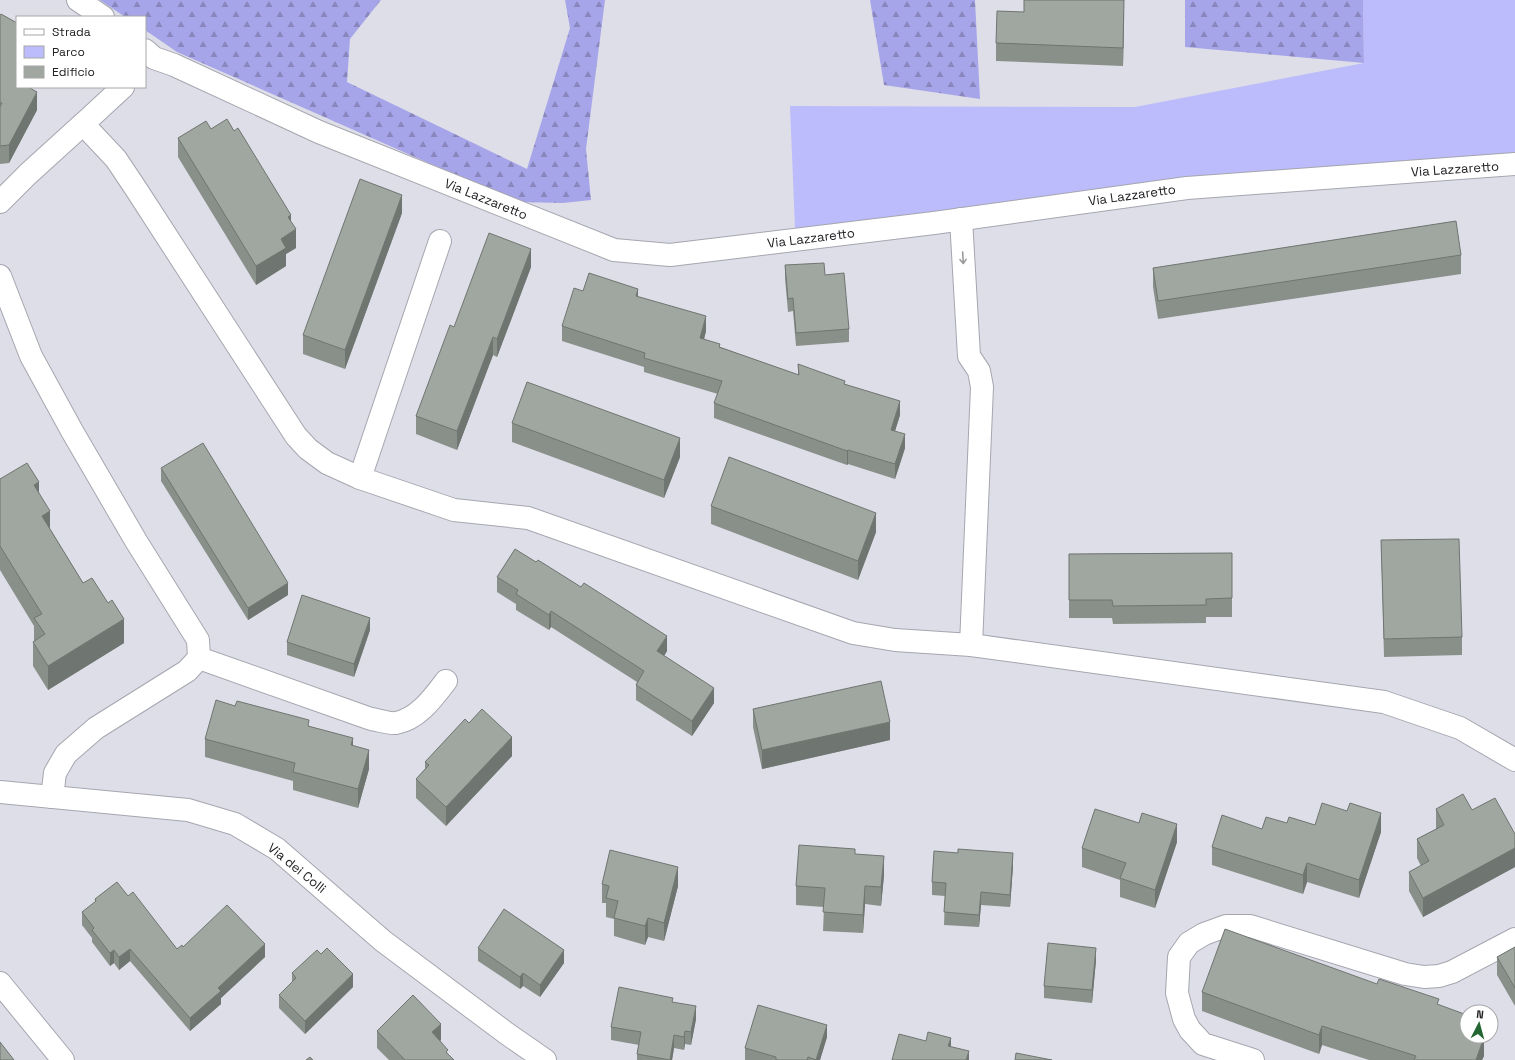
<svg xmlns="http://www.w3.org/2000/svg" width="1515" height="1060" viewBox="0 0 1515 1060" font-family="'Space Grotesk',sans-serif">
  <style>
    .green { fill: #bcbbfc }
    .forest { fill: url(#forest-firs) }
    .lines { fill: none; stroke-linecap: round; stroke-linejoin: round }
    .minor-casing { stroke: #a5a6af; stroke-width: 24 }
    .minor { stroke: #fff; stroke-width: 22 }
    .wall { fill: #89908a }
    .shaded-wall { fill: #6f7570 }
    .building { fill: #9fa7a0; stroke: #6f7570 }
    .oneway { stroke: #9b9b9d }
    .labels { text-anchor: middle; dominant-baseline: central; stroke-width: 4; stroke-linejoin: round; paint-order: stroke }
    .street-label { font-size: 13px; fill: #212125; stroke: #fff }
  </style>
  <defs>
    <pattern id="forest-firs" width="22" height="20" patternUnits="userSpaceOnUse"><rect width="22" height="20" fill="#a7a5e9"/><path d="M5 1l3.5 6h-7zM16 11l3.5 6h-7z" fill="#8886bd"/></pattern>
  </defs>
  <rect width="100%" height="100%" fill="#dedee8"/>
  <!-- green -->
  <polygon class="green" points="1363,0 1515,0 1515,164 934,223 795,228 790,106 1135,107 1364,63"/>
  <!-- forest -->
  <g class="forest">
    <polygon points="100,0 381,0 350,39 347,82 527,169 570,28 565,0 605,0 586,149 591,200 563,203 517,202 177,52 145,30 145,17 125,17"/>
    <polygon points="870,0 975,0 980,99 884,85"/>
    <polygon points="1185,0 1363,0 1364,63 1185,47"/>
  </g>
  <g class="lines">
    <defs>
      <g id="minor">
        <polyline points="78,0 103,17"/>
        <polyline points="145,50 154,58 174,65 319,132 614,250 670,255 934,223 1187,188 1515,164"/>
        <polyline points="83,124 123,87"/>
        <polyline points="0,202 28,174 83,124 116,159 136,189 296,436 308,449 327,463 360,478 454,510 528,518 853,633 895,640 971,645 1384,702 1460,728 1515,760"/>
        <polyline points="961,219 969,356 979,371 982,387 971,645"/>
        <polyline points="0,276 31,356 72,431 136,541 198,640 199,658 187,671 96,728 66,754 55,773 52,797"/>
        <polyline points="360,478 440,241"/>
        <path d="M199,658L371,719C379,720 389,724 396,723C418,719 433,698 446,681"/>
        <polyline points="0,792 188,810 235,824 277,849 383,941 506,1033 545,1060"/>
        <polyline points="0,983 63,1060"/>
        <polyline points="1253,1060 1203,1044 1190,1030 1184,1019 1177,993 1179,957 1189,943 1204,934 1226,926 1250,926 1405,974 1424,977 1439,976 1452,972 1515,939"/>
      </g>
    </defs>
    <!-- minor casing -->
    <use href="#minor" class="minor-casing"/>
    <!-- minor -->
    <use href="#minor" class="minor"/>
  </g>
  <!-- wall -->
  <g class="wall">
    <polygon points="1024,12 1124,15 1123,66 996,61 996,43"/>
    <polygon points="0,15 17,87 37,110 9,163 0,164"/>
    <polygon points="211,129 234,131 291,222 296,248 286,254 286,266 256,285 178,157 178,138"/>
    <polygon points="402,213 345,369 303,354 303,335"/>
    <polygon points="1461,255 1461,274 1158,319 1153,287 1153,268"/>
    <polygon points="785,265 825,275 849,329 849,342 796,346 793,311 788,312 785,278"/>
    <polygon points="531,267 497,357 493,355 457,450 416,434 416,416 454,327"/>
    <polygon points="583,291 638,297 706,331 704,340 720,347 798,375 798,364 845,384 900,415 895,431 905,448 895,479 848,464 847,465 714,418 714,403 718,394 644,372 644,367 562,341 562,326"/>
    <polygon points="512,423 680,457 664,498 512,442"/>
    <polygon points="161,468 288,595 248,620 161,481"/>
    <polygon points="0,479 39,492 50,529 83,583 124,643 48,690 33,666 33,642 34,641 34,626 0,570"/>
    <polygon points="711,506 876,532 858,580 711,524"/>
    <polygon points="1381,540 1462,637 1462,655 1384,657"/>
    <polygon points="1232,553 1232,617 1206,617 1206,623 1113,624 1112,618 1069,618 1069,554"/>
    <polygon points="497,577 667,651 664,656 714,703 692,736 636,700 636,685 637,682 551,627 549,630 516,610 516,604 497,592"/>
    <polygon points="370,630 354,677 287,655 287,642"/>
    <polygon points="753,709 890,740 762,769 753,727"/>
    <polygon points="469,723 512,756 446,826 416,798 416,779 425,769 425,762"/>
    <polygon points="309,726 353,746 369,769 358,808 293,790 293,781 205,757 205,739"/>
    <polygon points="1436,809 1472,810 1515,834 1515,867 1423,917 1409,891 1409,872 1421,866 1417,858 1417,839 1436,829"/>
    <polygon points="1287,823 1315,825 1381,832 1359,898 1307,882 1303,894 1212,865 1212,847 1262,829"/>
    <polygon points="1177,842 1155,908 1120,897 1120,880 1082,867 1082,848"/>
    <polygon points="855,854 884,875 881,906 865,904 863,933 823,931 824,907 796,905 796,886"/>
    <polygon points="1013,866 1010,907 981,905 979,927 944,925 945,896 932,895 932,882"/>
    <polygon points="602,884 678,886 664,941 648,937 645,945 614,936 614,919 606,917 606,903 602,903"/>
    <polygon points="128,896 177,949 183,947 265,957 221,998 221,1004 190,1031 130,961 119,970 114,963 110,966 92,942 92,938 82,925 82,912 95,903 95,899"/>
    <polygon points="1515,947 1515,1006 1497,975 1497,957"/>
    <polygon points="478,948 564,963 540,997 523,986 520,989 478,961"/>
    <polygon points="1096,960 1092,1003 1044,998 1044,986"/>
    <polygon points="292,973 353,987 305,1034 279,1008 279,995 292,982"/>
    <polygon points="1377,984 1439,1005 1467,1036 1484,1056 1482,1060 1369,1060 1322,1045 1319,1054 1202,1011 1202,992"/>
    <polygon points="673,1002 696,1019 691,1045 685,1044 684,1050 674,1048 672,1060 637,1060 637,1054 639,1045 611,1040 611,1027"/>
    <polygon points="377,1031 441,1040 440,1041 448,1054 454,1060 389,1060 377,1048"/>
    <polygon points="827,1037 820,1060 745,1060 745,1048"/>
  </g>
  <!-- shaded-wall -->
  <g class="shaded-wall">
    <polygon points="1124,0 1124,15 1123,66 1123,48"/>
    <polygon points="37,92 37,110 9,163 9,145"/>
    <polygon points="402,195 402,213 345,369 345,350"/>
    <polygon points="291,215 291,232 296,229 296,248 286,254 286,266 256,285 256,266 281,239 288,217"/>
    <polygon points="531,249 531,267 497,357 497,339"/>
    <polygon points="638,289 638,303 636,296"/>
    <polygon points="706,316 706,331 700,353 700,338"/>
    <polygon points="493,337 493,355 457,450 457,431"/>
    <polygon points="900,401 900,415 891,444 891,430"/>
    <polygon points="905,434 905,448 895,479 895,464"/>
    <polygon points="680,438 680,457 664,498 664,480"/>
    <polygon points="848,450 848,464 847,465 847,451"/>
    <polygon points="39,482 39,506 34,485"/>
    <polygon points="50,511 50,535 42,516"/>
    <polygon points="876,513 876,532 858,580 858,561"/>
    <polygon points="288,583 288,595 248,620 248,608"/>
    <polygon points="551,611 551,627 549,630 549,615"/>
    <polygon points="370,618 370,630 354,677 354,664"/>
    <polygon points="124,619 124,643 48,690 48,666"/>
    <polygon points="667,636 667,651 657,667 657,651"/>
    <polygon points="714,688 714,703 692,736 692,721"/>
    <polygon points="890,722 890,740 762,769 762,750"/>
    <polygon points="512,737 512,756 446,826 446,807"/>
    <polygon points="353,738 353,756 351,745"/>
    <polygon points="369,750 369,769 358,808 358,789"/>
    <polygon points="1381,813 1381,832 1359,898 1359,880"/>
    <polygon points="1177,824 1177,842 1155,908 1155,890"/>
    <polygon points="1515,848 1515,867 1423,917 1423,898"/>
    <polygon points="1013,853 1013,866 1010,907 1010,895"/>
    <polygon points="884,856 884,875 881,906 881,887"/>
    <polygon points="1307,863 1307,882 1303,894 1303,875"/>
    <polygon points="678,867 678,886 664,941 664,923"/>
    <polygon points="865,886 865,904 863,933 863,915"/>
    <polygon points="981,892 981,905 979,927 979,915"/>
    <polygon points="648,918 648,937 645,945 645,926"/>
    <polygon points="265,944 265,957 221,998 221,1004 190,1031 190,1018 218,988"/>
    <polygon points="1096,948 1096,960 1092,1003 1092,990"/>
    <polygon points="130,949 130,961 119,970 119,957"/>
    <polygon points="114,950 114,963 110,966 110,953"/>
    <polygon points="564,950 564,963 540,997 540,985"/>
    <polygon points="523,973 523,986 520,989 520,977"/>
    <polygon points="353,974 353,987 305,1034 305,1021"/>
    <polygon points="696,1006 696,1019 691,1045 691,1032"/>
    <polygon points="441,1024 441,1040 432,1049 432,1032"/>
    <polygon points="827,1025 827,1037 820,1060 816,1060"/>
    <polygon points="1322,1026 1322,1045 1319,1054 1319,1035"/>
    <polygon points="685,1031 685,1044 684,1050 684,1037"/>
    <polygon points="674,1035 674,1048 672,1060 670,1060"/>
    <polygon points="1484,1037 1484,1056 1482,1060 1476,1060"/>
    <polygon points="951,1038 951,1050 948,1046"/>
    <polygon points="969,1051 969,1060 966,1060"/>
  </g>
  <!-- building -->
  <g class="building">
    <polygon points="1024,0 1124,0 1123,48 996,43 997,11 1024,12"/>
    <polygon points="1,14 17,23 17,87 28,87 37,92 9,145 0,146 0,107 2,103 0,103 0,15"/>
    <polygon points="227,119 234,131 238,128 291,215 288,217 296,229 281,239 286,248 256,266 178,138 206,121 211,129"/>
    <polygon points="360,179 402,195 345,350 303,335"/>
    <polygon points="1456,221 1461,255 1158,301 1153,268"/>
    <polygon points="489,233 531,249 497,339 493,337 457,431 416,416 450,325 454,327"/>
    <polygon points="824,263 825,275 844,273 849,329 796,333 793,298 788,299 785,265"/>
    <polygon points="589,273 638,289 636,296 706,316 700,338 720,344 719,347 799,375 798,364 845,381 844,384 900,401 891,430 905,434 895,464 848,450 847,451 714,403 722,381 644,358 645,353 562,326 574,288 583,291"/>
    <polygon points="527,382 680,438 664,480 512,423"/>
    <polygon points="203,443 288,583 248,608 161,468"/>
    <polygon points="729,457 876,513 858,561 711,506"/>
    <polygon points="27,463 39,482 34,485 50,511 42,516 83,583 92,578 108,603 112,600 124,619 48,666 33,642 45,634 34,618 42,614 0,546 0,479"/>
    <polygon points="1459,539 1462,637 1384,639 1381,540"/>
    <polygon points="515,549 536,562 538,560 581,587 584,583 667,636 657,651 714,688 692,721 636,685 644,671 551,611 549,615 516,594 518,590 497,577"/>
    <polygon points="1232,553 1232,598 1206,599 1206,605 1113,606 1112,600 1069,600 1069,554"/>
    <polygon points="302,595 370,618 354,664 287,642"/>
    <polygon points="881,681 890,722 762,750 753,709"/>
    <polygon points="216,700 235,706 237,701 309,720 308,726 353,738 351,745 369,750 358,789 293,772 295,763 205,739"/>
    <polygon points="482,709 512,737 446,807 416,779 429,765 425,762 465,719 469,723"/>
    <polygon points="1463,794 1472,810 1495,798 1515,834 1515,848 1423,898 1409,872 1429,861 1417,839 1444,825 1436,809"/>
    <polygon points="1322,803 1347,811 1350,803 1381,813 1359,880 1307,863 1303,875 1212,847 1222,815 1262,829 1266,817 1287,823 1289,817 1315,825"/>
    <polygon points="1095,809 1139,823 1142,813 1177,824 1155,890 1120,878 1126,863 1082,848"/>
    <polygon points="799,845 855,849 855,854 884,856 881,887 865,886 863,915 823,912 825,888 796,886"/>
    <polygon points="958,849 1013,853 1010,895 981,892 979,915 944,912 946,883 932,882 934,851 958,853"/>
    <polygon points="610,850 678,867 664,923 648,918 645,926 614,918 618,901 606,898 609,886 602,884"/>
    <polygon points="117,882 128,896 133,892 177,949 182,945 183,947 227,905 265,944 218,988 221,991 190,1018 130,949 119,957 114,950 110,953 92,930 94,928 82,912 96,901 95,899"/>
    <polygon points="504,909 564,950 540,985 523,973 520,977 478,948"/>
    <polygon points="1225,929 1377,984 1379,979 1439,999 1437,1004 1467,1015 1467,1026 1465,1031 1467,1032 1467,1036 1481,1036 1484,1037 1476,1060 1414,1060 1416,1056 1322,1026 1319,1035 1202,992"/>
    <polygon points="1048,943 1096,948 1092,990 1044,986"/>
    <polygon points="1515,947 1515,988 1497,957"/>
    <polygon points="327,948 353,974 305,1021 279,995 296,978 292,973 317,950 321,954"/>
    <polygon points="619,987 673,998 672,1002 696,1006 691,1032 685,1031 684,1037 674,1035 670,1060 637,1054 641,1032 611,1027"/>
    <polygon points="413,995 441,1024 432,1032 448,1050 446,1052 454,1060 405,1060 377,1031"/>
    <polygon points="758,1005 827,1025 816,1060 808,1057 807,1060 776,1060 776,1057 745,1048"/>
    <polygon points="928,1032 951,1038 948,1046 969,1051 966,1060 892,1060 899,1034 926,1041"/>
    <polygon points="0,1042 14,1060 0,1060"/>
    <polygon points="1016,1053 1052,1060 1015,1060"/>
    <polygon points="310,1057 313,1060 306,1060"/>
  </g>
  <!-- one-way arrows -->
  <defs><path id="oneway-shaft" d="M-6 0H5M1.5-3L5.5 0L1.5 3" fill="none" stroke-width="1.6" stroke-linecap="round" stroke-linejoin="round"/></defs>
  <use class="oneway" href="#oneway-shaft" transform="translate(963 258) rotate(87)"/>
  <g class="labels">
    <!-- street labels -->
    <g class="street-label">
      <text transform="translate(1455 169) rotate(-4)">Via Lazzaretto</text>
      <text transform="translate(1132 195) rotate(-8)">Via Lazzaretto</text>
      <text transform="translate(486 199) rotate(22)">Via Lazzaretto</text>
      <text transform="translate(811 238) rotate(-7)">Via Lazzaretto</text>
      <text transform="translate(297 868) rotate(39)">Via dei Colli</text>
    </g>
  </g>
  <!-- legend -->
  <rect x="16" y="16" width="130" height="72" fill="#ffffff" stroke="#a6a6a8"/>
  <rect x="24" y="29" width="20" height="6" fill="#ffffff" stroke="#a6a6a8"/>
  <text x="52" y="36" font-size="12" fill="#212125">Strada</text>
  <rect x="24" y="46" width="20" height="12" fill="#bcbbfc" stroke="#a6a6a8"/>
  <text x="52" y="56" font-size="12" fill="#212125">Parco</text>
  <rect x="24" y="66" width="20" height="12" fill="#9fa7a0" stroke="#a6a6a8"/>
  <text x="52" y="76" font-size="12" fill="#212125">Edificio</text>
  <!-- north arrow -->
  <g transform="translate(1479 1024) rotate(6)"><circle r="19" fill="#ffffff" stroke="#a6a6a8"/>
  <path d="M0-3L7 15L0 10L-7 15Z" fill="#246631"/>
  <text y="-6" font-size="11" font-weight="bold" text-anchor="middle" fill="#212125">N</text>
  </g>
</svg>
